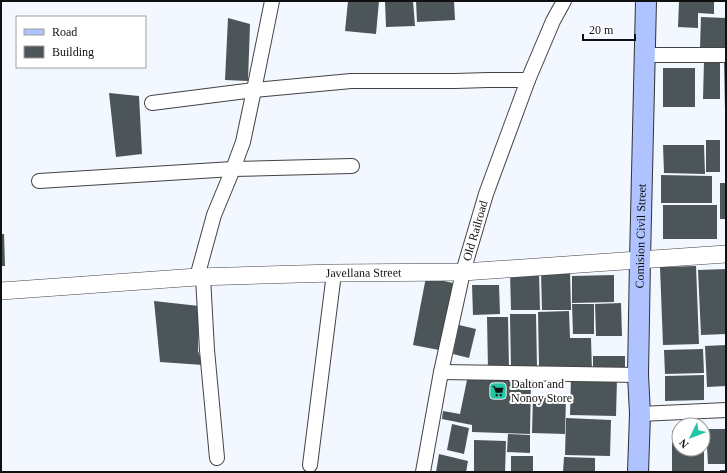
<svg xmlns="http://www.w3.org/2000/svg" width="727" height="473" viewBox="0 0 727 473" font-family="Georgia,serif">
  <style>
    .building { fill: #4c5659 }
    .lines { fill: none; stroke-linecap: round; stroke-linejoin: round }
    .minor-casing { stroke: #434343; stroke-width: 16 }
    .tertiary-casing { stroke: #434343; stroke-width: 18 }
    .secondary-casing { stroke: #323232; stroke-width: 22 }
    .minor { stroke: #fff; stroke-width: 14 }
    .tertiary { stroke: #fff; stroke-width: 17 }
    .secondary { stroke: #aec3ff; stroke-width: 20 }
    .labels { text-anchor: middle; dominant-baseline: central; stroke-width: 4; stroke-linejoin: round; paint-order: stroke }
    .street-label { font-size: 12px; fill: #101010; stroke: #fff }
    .poi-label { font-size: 12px; fill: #101010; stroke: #fff; text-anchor: start }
  </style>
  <rect width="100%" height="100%" fill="#f3f7ff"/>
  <!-- building -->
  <g class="building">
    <polygon points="348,1 379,1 376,34 345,31"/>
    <polygon points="385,1 413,1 415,26 386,27"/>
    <polygon points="416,1 454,1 455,20 417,22"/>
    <polygon points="679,1 714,1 714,14 698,13 698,28 678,27"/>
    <polygon points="701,17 726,18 726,49 700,48"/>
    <polygon points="228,18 250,24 248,81 225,80"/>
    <polygon points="704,61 720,61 720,99 703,99"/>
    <polygon points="724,61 726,61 726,109 725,109"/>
    <rect x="663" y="68" width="32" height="39"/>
    <polygon points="109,93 139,96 142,154 116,157"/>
    <rect x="706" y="140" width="14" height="32"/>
    <polygon points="663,145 704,145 705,174 664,173"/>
    <polygon points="661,175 712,176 712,203 661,203"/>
    <rect x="720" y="183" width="6" height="36"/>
    <rect x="663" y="205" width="54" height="34"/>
    <polygon points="1,234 4,234 5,266 1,266"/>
    <polygon points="696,266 699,344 663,345 660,267"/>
    <polygon points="726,269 726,334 701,335 698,270"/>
    <polygon points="570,271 571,310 542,310 541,272"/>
    <polygon points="510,272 539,272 540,310 511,310"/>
    <polygon points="614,275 614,302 572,303 572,276"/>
    <polygon points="426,277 453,283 439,350 413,345"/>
    <polygon points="472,285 499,285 500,314 473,315"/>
    <polygon points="154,301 199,306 198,351 203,365 160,362"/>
    <polygon points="621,303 622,336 596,336 595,304"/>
    <polygon points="572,304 594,304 594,334 573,334"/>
    <polygon points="569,311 570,338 591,338 592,372 571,373 571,366 539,366 538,312"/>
    <polygon points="510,314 536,314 537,368 511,369"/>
    <polygon points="487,317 508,317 509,369 488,370"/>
    <polygon points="459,325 476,329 469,358 453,354"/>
    <polygon points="726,345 726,386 707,387 705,346"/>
    <polygon points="703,349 704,373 665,374 664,350"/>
    <rect x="593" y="356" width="32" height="17"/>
    <polygon points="468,375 531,377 530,434 472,432 472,425 442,419 443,411 460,414"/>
    <polygon points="704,375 704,400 665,401 665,376"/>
    <polygon points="571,377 617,378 616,416 570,415"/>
    <polygon points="533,397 566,398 565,434 532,433"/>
    <polygon points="566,418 611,420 610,456 565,455"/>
    <polygon points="452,424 469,428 464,454 447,450"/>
    <polygon points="706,429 726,429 726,464 708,464"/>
    <polygon points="672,431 679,431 679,449 704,449 704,472 672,472"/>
    <polygon points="508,434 530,435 530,453 507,452"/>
    <polygon points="474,440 506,441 505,472 474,472"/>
    <polygon points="439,454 468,461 466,472 436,472"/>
    <rect x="511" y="456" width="22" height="16"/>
    <polygon points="564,457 595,458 595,472 563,472"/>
    <rect x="720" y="470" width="6" height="2"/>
  </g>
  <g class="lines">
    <defs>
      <g id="minor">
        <polyline points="645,55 726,55"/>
        <polyline points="152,103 254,90 351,81 455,81 488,80 528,80"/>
        <polyline points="39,181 233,169 352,166"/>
        <polyline points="197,277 214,215 233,169 243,142 254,90 272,1"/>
        <polyline points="203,277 207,350 217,458"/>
        <polyline points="441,372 638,375"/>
        <polyline points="640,414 726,410"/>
        <polyline points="310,465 334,273"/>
        <path id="s1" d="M423,472L441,372L463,272L486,194L528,80L553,21L564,1"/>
      </g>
      <g id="tertiary">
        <path id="s2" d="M1,291L197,277L334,273L463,272L726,254"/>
      </g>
      <g id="secondary">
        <path id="s3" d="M638,472L640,414L638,375L640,260L646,1"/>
      </g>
    </defs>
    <!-- minor casing -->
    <use href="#minor" class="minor-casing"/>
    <!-- tertiary casing -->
    <use href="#tertiary" class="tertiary-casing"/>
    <!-- secondary casing -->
    <use href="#secondary" class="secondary-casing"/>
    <!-- minor -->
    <use href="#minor" class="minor"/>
    <!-- tertiary -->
    <use href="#tertiary" class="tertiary"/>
    <!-- secondary -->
    <use href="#secondary" class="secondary"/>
  </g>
  <!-- icons -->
  <defs>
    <symbol id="supermarket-square" viewBox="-11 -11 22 22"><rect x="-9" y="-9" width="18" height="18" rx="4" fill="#22c5a4" stroke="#fff"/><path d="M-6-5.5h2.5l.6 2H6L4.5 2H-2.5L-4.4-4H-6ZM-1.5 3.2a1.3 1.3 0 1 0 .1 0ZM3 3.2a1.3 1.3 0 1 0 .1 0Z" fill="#111"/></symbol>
  </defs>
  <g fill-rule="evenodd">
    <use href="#supermarket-square" x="488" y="381" width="20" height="20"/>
  </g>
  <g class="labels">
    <!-- street labels -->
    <g class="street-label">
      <text stroke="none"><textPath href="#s1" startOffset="247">Old Railroad</textPath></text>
      <text stroke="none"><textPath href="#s3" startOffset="236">Comision Civil Street</textPath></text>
      <text stroke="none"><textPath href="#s2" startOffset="363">Javellana Street</textPath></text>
    </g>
    <!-- poi labels -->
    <g class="poi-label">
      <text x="511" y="384">Dalton and<tspan x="511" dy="14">Nonoy Store</tspan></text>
    </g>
  </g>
  <!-- border -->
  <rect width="727" height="473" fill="none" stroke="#101010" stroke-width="4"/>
  <!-- legend -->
  <rect x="16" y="16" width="130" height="52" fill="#ffffff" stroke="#9f9f9f"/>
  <rect x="24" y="29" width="20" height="6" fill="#aec3ff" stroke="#9f9f9f"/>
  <text x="52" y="36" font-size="12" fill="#101010">Road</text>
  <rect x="24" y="46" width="20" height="12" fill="#4c5659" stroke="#9f9f9f"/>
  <text x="52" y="56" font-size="12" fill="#101010">Building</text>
  <!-- north arrow -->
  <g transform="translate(691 437) rotate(227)"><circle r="19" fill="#ffffff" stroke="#9f9f9f"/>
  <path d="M0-3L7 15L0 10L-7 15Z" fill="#22c5a4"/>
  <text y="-6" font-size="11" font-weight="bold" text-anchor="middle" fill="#101010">N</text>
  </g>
  <!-- scale -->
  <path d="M583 34v6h52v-6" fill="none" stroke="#101010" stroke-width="2"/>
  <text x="589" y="34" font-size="12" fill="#101010" stroke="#ffffff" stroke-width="3" paint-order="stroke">20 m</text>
</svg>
